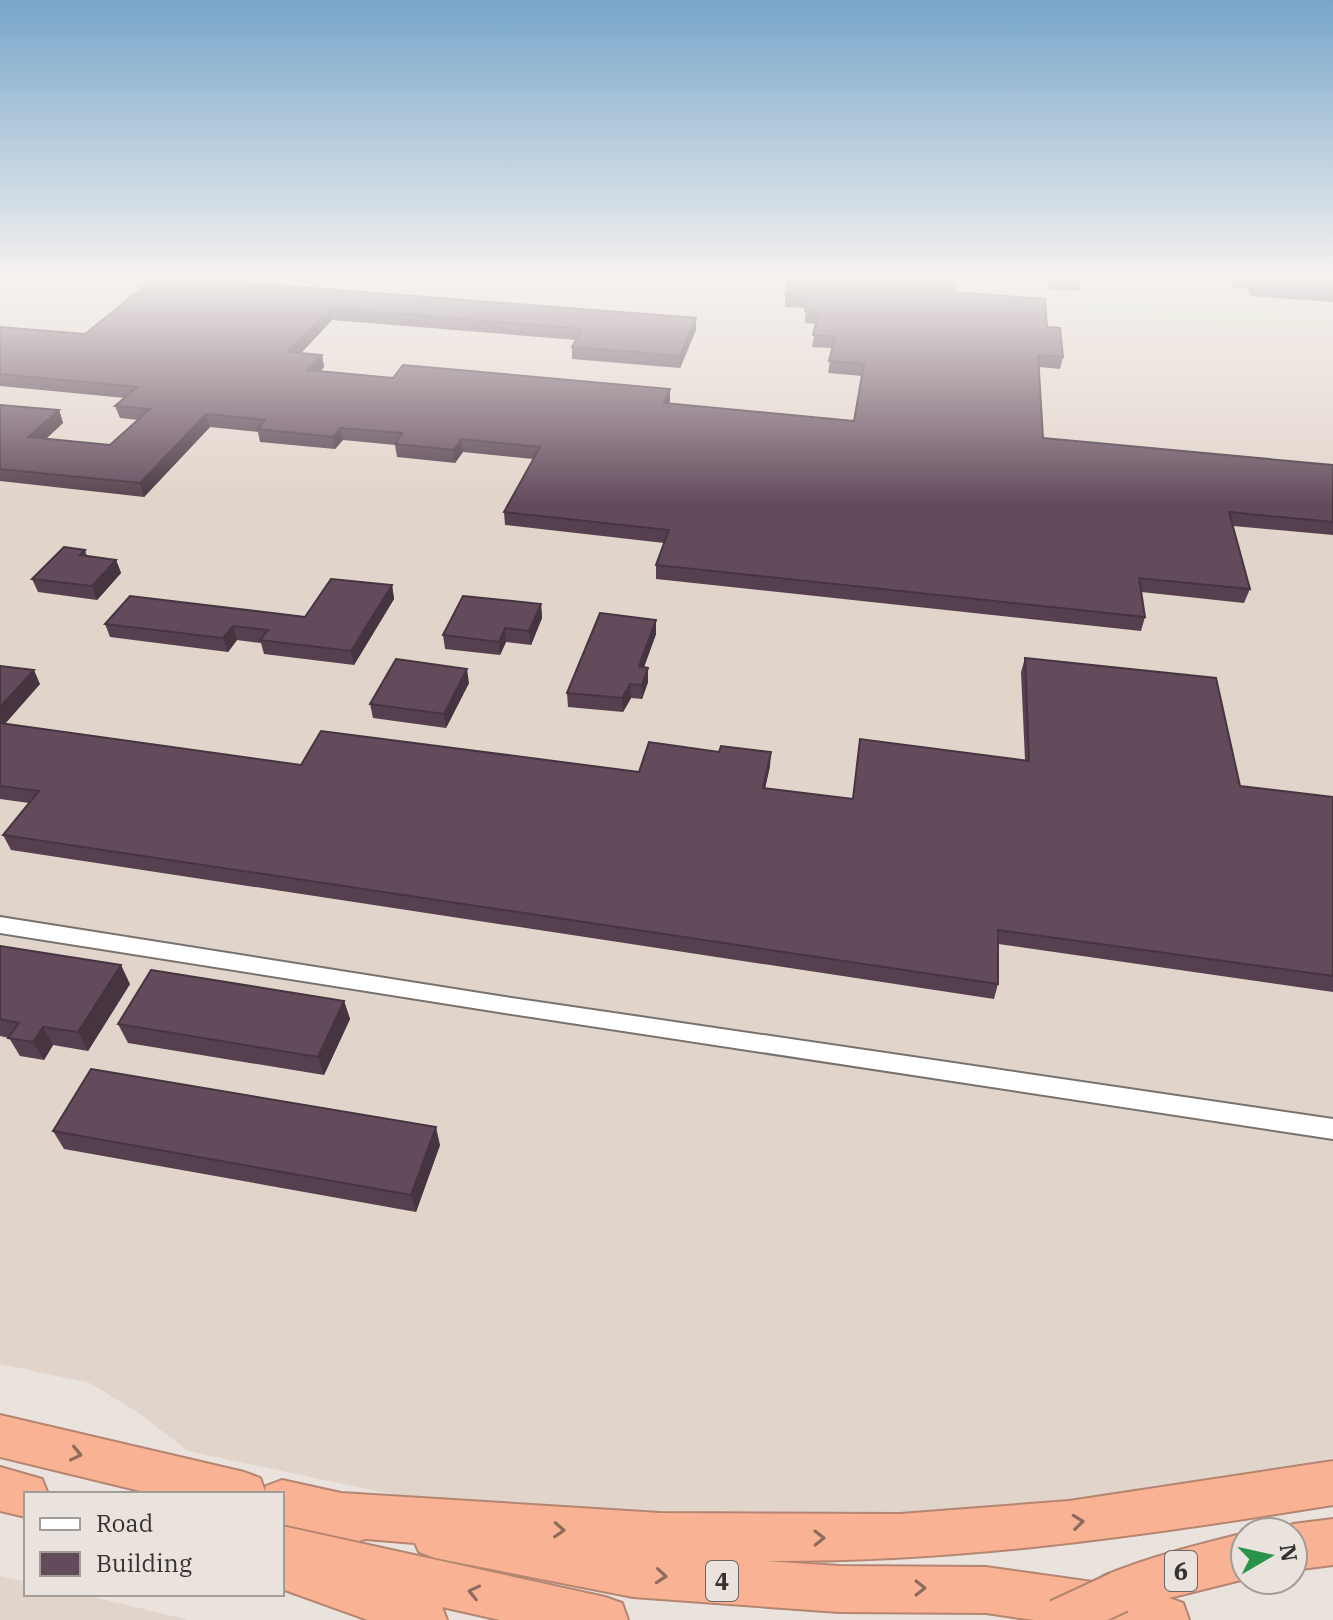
<svg xmlns="http://www.w3.org/2000/svg" width="1333" height="1620" viewBox="0 0 1333 1620" font-family="'IBM Plex Serif',serif">
  <style>
    .built { fill: #e1d4ca }
    .green { fill: #cfd9bd }
    .lines { fill: none; stroke-linecap: round; stroke-linejoin: round }
    .minor-casing { stroke: #78726e; stroke-width: 4 }
    .highway-casing { stroke: #b48570; stroke-width: 4 }
    .minor { fill: #fff; fill-rule: evenodd }
    .highway { fill: #f9b293; fill-rule: evenodd }
    .highway-bridge-casing { stroke: #b48570; stroke-width: 45; stroke-linecap: butt }
    .highway-bridge { stroke: #f9b293; stroke-width: 41 }
    .wall { fill: #56404f }
    .shaded-wall { fill: #463440 }
    .building { fill: #644b5c; stroke: #463440; stroke-width: 2 }
    .oneway { stroke: #8d6c5d }
    .labels { text-anchor: middle; dominant-baseline: central; stroke-width: 8; stroke-linejoin: round; paint-order: stroke }
    .shield { fill: #eae2dd; stroke: #6b6764; stroke-width: 2 }
    .shield-label { font-size: 24px; font-weight: bold; fill: #353230 }
  </style>
  <rect width="100%" height="100%" fill="#eae2dd"/>
  <!-- built -->
  <g class="built">
    <polygon points="0,277 1333,277 1333,1458 1242,1477 988,1513 689,1518 423,1501 188,1451 137,1412 90,1383 0,1364"/>
    <polygon points="0,1576 26,1582 26,1594 81,1594 189,1620 0,1620"/>
  </g>
  <!-- green -->
  <polygon class="green" points="1025,296 1298,314 1316,320 1321,327 1301,329 1139,318 1082,313 1071,308 1051,310 1055,305 1048,304 1048,301 1024,299"/>
  <g class="lines">
    <defs>
      <polygon id="minor" points="0,917 505,997 1333,1119 1333,1139 505,1013 0,933"/>
      <g id="highway">
        <path d="M0,1415L244,1472L260,1478L265,1491L266,1486L282,1480L341,1493L660,1513L900,1514L1069,1501L1333,1461V1505C1142,1536 961,1562 766,1561L839,1566L986,1567L1100,1583L1103,1576C1149,1557 1197,1545 1245,1533V1579L1169,1598L1183,1603L1189,1620H1034L986,1613L839,1612L633,1597L435,1558L419,1552L415,1543L365,1539L359,1541L282,1524V1494H153L0,1457Z"/>
        <polygon points="0,1467 42,1479 48,1494 26,1494 26,1517 0,1511"/>
        <polygon points="1333,1519 1333,1565 1293,1570 1293,1532 1277,1531 1293,1524"/>
        <polygon points="282,1526 605,1597 622,1603 628,1620 500,1620 442,1607 447,1620 368,1620 282,1589"/>
      </g>
    </defs>
    <!-- minor casing -->
    <use href="#minor" class="minor-casing"/>
    <!-- highway casing -->
    <use href="#highway" class="highway-casing"/>
    <!-- minor -->
    <use href="#minor" class="minor"/>
    <!-- highway -->
    <use href="#highway" class="highway"/>
    <defs>
      <polyline id="highway-bridge" points="1059,1620 1119,1592"/>
    </defs>
    <!-- highway-bridge casing -->
    <use href="#highway-bridge" class="highway-bridge-casing"/>
    <!-- highway-bridge -->
    <use href="#highway-bridge" class="highway-bridge"/>
  </g>
  <!-- wall -->
  <g class="wall">
    <polygon points="156,277 696,330 680,368 572,359 572,347 576,340 332,320 301,353 322,355 324,367 320,371 393,378 670,389 669,403 854,421 862,376 828,373 832,348 812,347 816,324 805,323 806,308 785,307 785,295 955,292 1047,327 1063,357 1060,369 1039,367 1043,438 1333,465 1333,535 1233,526 1250,589 1244,603 1141,592 1145,617 1141,631 656,579 656,565 664,543 505,525 504,512 533,459 463,452 455,463 397,457 395,445 343,440 335,449 260,442 258,432 210,427 144,497 0,481 0,405 59,410 63,423 46,439 110,445 138,420 120,418 115,406 125,398 0,386 0,327 85,334"/>
    <polygon points="1048,277 1082,277 1079,291 1049,289"/>
    <polygon points="1230,277 1333,277 1333,302 1250,296 1248,289 1234,288"/>
    <polygon points="85,550 87,556 116,560 121,573 97,600 38,592 32,579"/>
    <polygon points="392,585 394,599 354,665 264,654 261,643 237,640 228,652 110,637 105,624 305,617"/>
    <polygon points="541,604 542,618 531,645 506,642 500,655 445,649 443,635"/>
    <polygon points="656,620 656,634 644,667 648,668 648,682 642,699 631,698 623,712 568,707 567,693"/>
    <polygon points="1025,658 1240,786 1333,797 1333,992 998,944 998,984 994,999 11,850 3,835 29,803 0,799 0,666 40,684 5,724 301,765 639,772 770,766 765,788 852,799 1025,760 1021,672"/>
    <polygon points="469,683 446,728 373,718 370,704"/>
    <polygon points="0,946 130,984 88,1051 53,1045 44,1060 20,1056 9,1038 0,1036"/>
    <polygon points="344,1001 350,1019 324,1075 128,1043 118,1024"/>
    <polygon points="53,1131 440,1145 416,1212 64,1149"/>
  </g>
  <!-- shaded-wall -->
  <g class="shaded-wall">
    <polygon points="329,308 332,320 291,364 288,352"/>
    <polygon points="696,318 696,330 680,368 680,356"/>
    <polygon points="322,355 324,367 310,383 307,370"/>
    <polygon points="670,389 670,401 664,415 664,403"/>
    <polygon points="59,410 63,423 33,450 28,437"/>
    <polygon points="206,414 210,427 144,497 140,483"/>
    <polygon points="340,428 343,440 335,449 333,437"/>
    <polygon points="461,439 463,452 455,463 454,450"/>
    <polygon points="116,560 121,573 97,600 92,586"/>
    <polygon points="392,585 394,599 354,665 351,651"/>
    <polygon points="541,604 542,618 531,645 529,631"/>
    <polygon points="656,620 656,634 639,681 639,666"/>
    <polygon points="233,626 237,640 228,652 223,638"/>
    <polygon points="505,628 506,642 500,655 499,642"/>
    <polygon points="648,668 648,682 642,699 642,685"/>
    <polygon points="467,669 469,683 446,728 444,714"/>
    <polygon points="34,670 40,684 0,729 0,707"/>
    <polygon points="630,684 631,698 623,712 622,698"/>
    <polygon points="771,752 770,766 762,802 763,788"/>
    <polygon points="121,965 130,984 88,1051 78,1032"/>
    <polygon points="344,1001 350,1019 324,1075 318,1057"/>
    <polygon points="43,1027 53,1045 44,1060 33,1042"/>
    <polygon points="436,1127 440,1145 416,1212 411,1195"/>
  </g>
  <!-- building -->
  <g class="building">
    <polygon points="156,277 170,277 696,318 680,356 572,347 582,329 329,308 288,352 322,355 307,370 393,378 403,365 670,389 664,403 854,421 864,364 829,361 835,337 813,335 819,312 805,311 809,297 785,295 790,279 810,280 811,277 956,277 955,292 1045,299 1047,327 1060,328 1063,357 1038,355 1043,438 1333,465 1333,522 1229,512 1250,589 1139,578 1145,617 656,565 669,530 504,512 540,447 461,439 454,450 395,444 402,433 340,428 333,437 257,429 265,420 206,414 140,483 0,469 0,405 59,410 28,437 110,445 150,409 115,406 137,387 0,374 0,327 85,334"/>
    <polygon points="1051,277 1082,277 1082,280"/>
    <polygon points="1237,277 1333,277 1333,291 1254,285 1251,278"/>
    <polygon points="64,547 85,550 80,555 116,560 92,586 32,579"/>
    <polygon points="331,579 392,585 351,651 260,640 268,630 233,626 223,638 105,624 130,596 305,617"/>
    <polygon points="463,596 541,604 529,631 505,628 499,642 443,635"/>
    <polygon points="600,613 656,620 639,666 648,668 642,685 630,684 622,698 567,693"/>
    <polygon points="1025,658 1216,678 1240,786 1333,797 1333,976 998,930 998,984 3,835 39,791 0,786 0,723 301,765 321,731 639,772 649,742 719,752 721,746 771,752 763,788 853,799 860,739 1029,761"/>
    <polygon points="396,659 467,669 444,714 370,704"/>
    <polygon points="0,666 34,670 0,707"/>
    <polygon points="0,946 121,965 78,1032 43,1027 33,1042 8,1038 19,1023 0,1019"/>
    <polygon points="151,970 344,1001 318,1057 118,1024"/>
    <polygon points="91,1069 436,1127 411,1195 53,1131"/>
  </g>
  <!-- one-way arrows -->
  <defs><path id="oneway-chevron" d="M-2-3.5L2.5 0L-2 3.5" fill="none" stroke-width="1.6" stroke-linecap="round" stroke-linejoin="round" transform="scale(2)"/></defs>
  <g class="oneway">
    <use href="#oneway-chevron" transform="translate(76 1454) rotate(13)"/>
    <use href="#oneway-chevron" transform="translate(1078 1522) rotate(-6)"/>
    <use href="#oneway-chevron" transform="translate(559 1530) rotate(3)"/>
    <use href="#oneway-chevron" transform="translate(819 1538) rotate(-1)"/>
    <use href="#oneway-chevron" transform="translate(661 1576) rotate(5)"/>
    <use href="#oneway-chevron" transform="translate(920 1588)"/>
    <use href="#oneway-chevron" transform="translate(474 1592) rotate(-167)"/>
  </g>
  <!-- sky -->
  <linearGradient id="sky" x2="0" y2="1"><stop stop-color="#77a6ca"/><stop offset="0.55" stop-color="#f6f2f0"/><stop offset="1" stop-color="#f6f2f0" stop-opacity="0"/></linearGradient>
  <rect width="1333" height="504" fill="url(#sky)"/>
  <g class="labels">
    <!-- shield labels -->
    <g class="shield">
      <rect x="1165" y="1551" width="32" height="40" rx="6"/>
      <rect x="706" y="1561" width="32" height="40" rx="6"/>
    </g>
    <g class="shield-label">
      <text x="1181" y="1571">6</text>
      <text x="722" y="1581">4</text>
    </g>
  </g>
  <!-- legend -->
  <rect x="24" y="1492" width="260" height="104" fill="#eae2dd" stroke="#a29c98" stroke-width="2"/>
  <rect x="40" y="1518" width="40" height="12" fill="#ffffff" stroke="#a29c98" stroke-width="2"/>
  <text x="96" y="1532" font-size="24" fill="#353230">Road</text>
  <rect x="40" y="1552" width="40" height="24" fill="#644b5c" stroke="#a29c98" stroke-width="2"/>
  <text x="96" y="1572" font-size="24" fill="#353230">Building</text>
  <!-- north arrow -->
  <g transform="translate(1269 1556) rotate(81)"><circle r="38" fill="#eae2dd" stroke="#a29c98" stroke-width="2"/>
  <path d="M0-6L14 30L0 20L-14 30Z" fill="#2a934a"/>
  <text y="-12" font-size="22" font-weight="bold" text-anchor="middle" fill="#353230">N</text>
  </g>
</svg>
